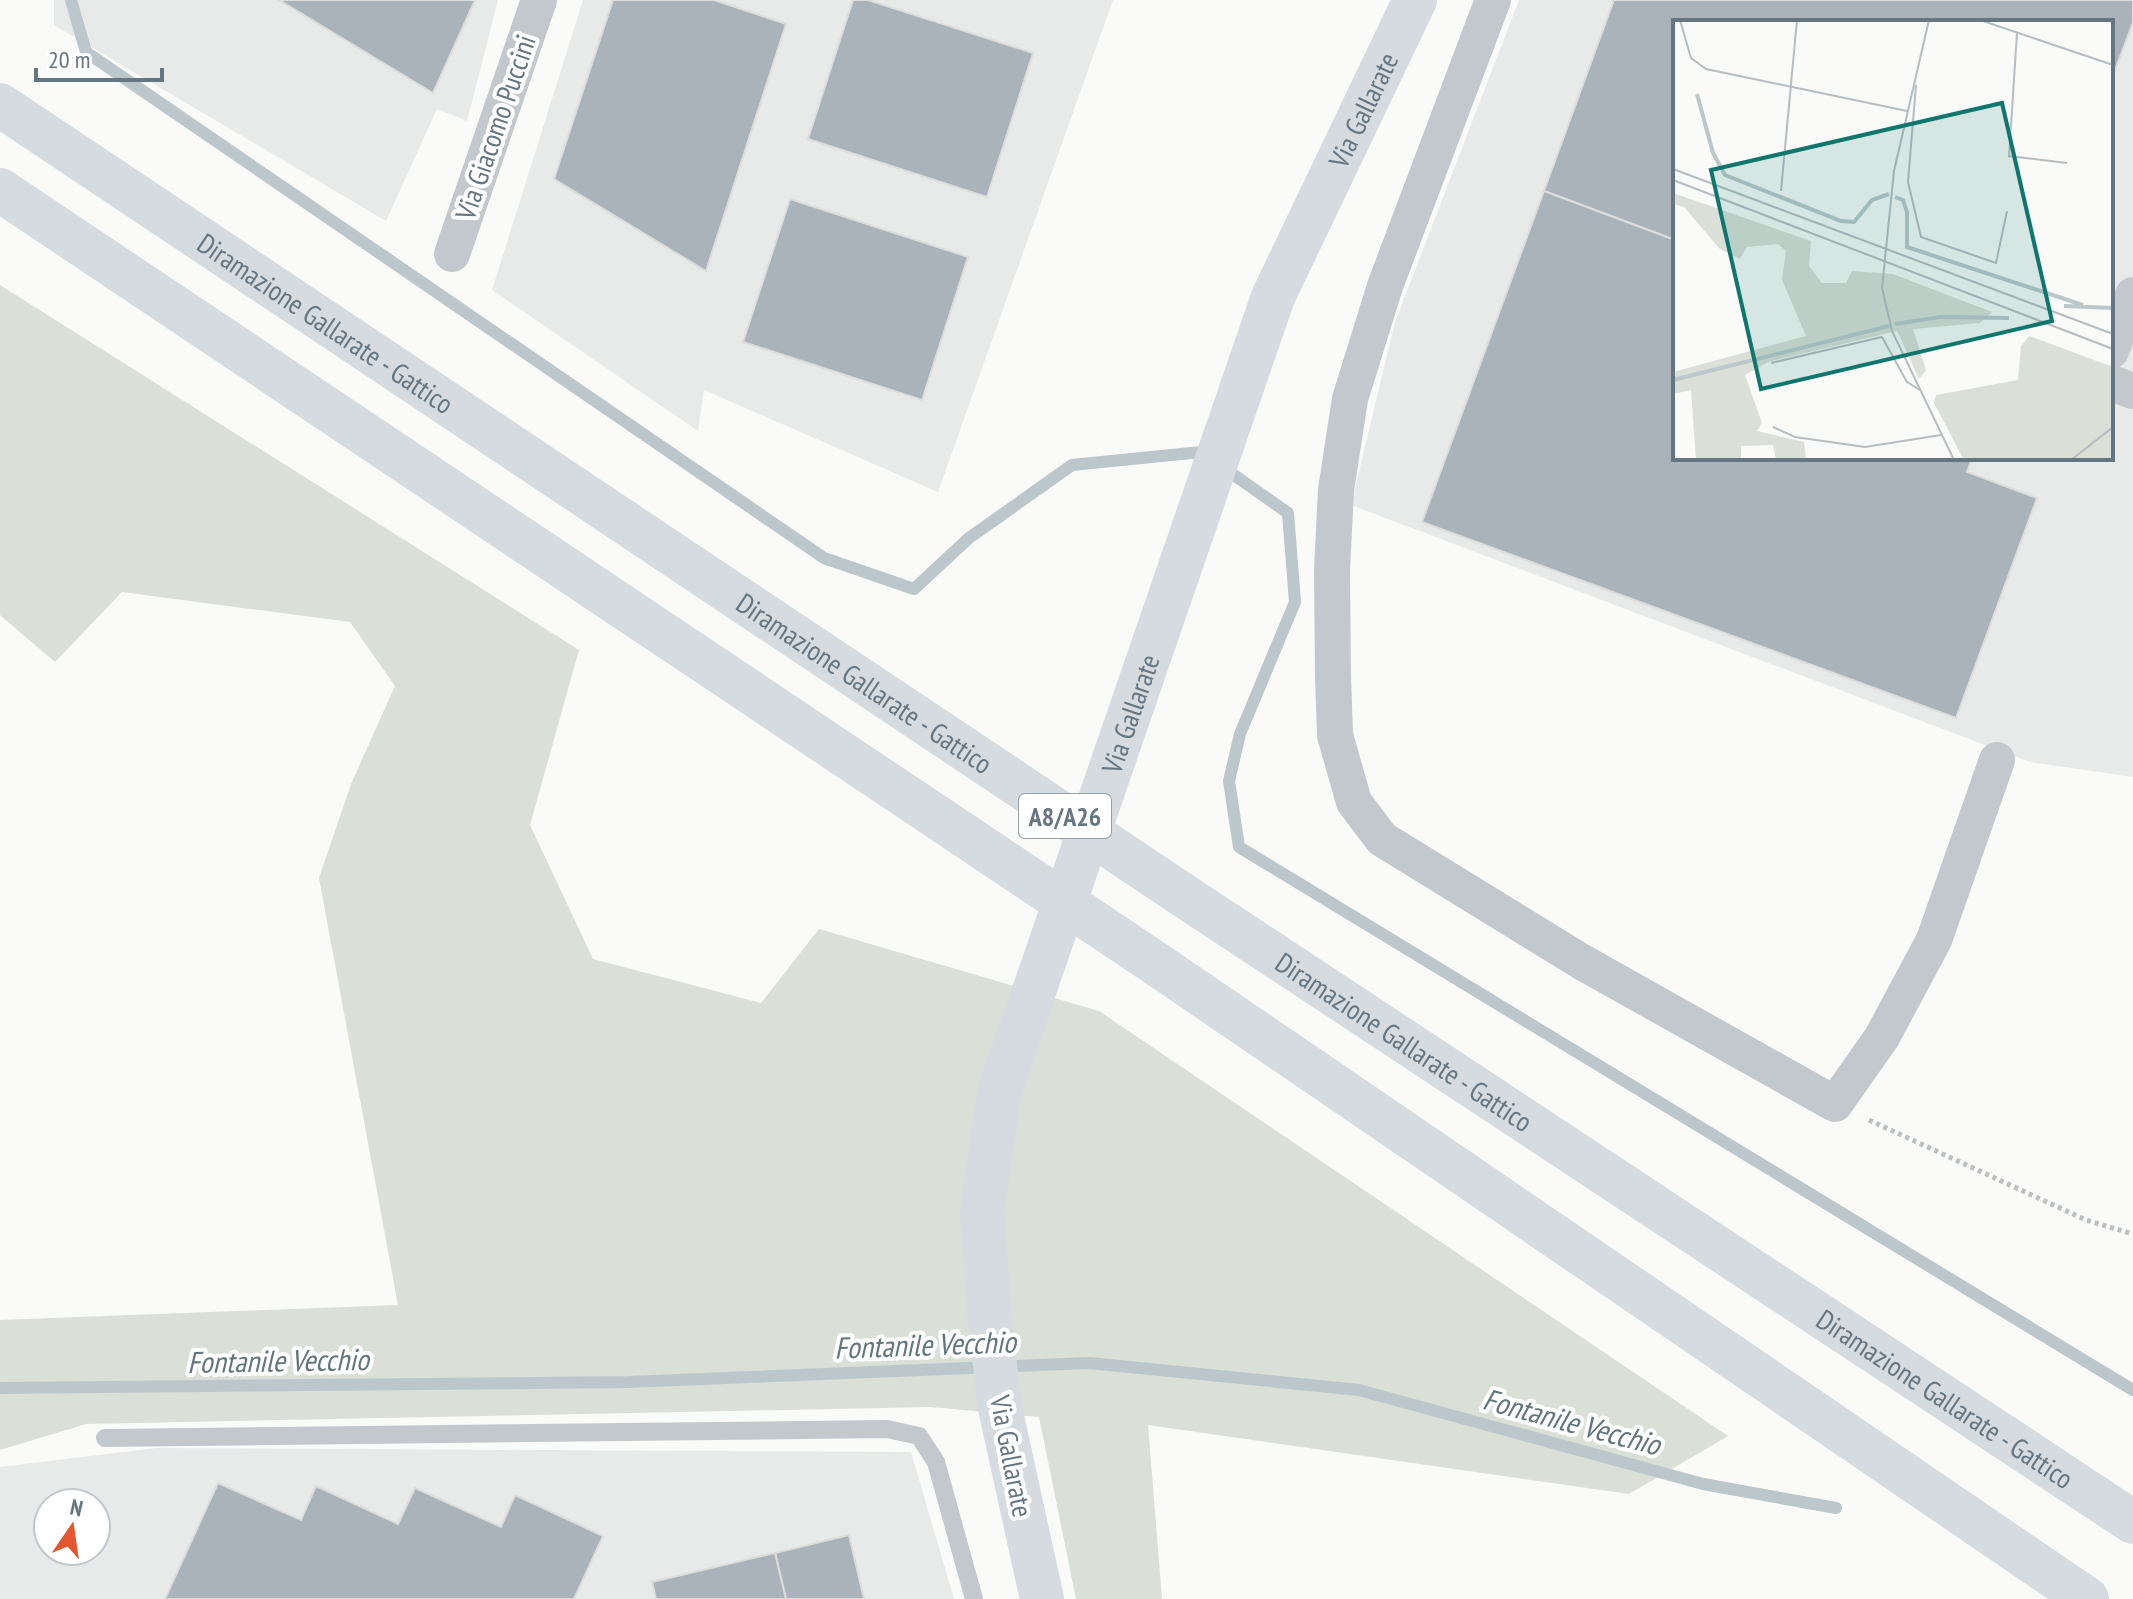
<svg xmlns="http://www.w3.org/2000/svg" width="2133" height="1599" viewBox="0 0 2133 1599" font-family="'PT Sans Narrow',sans-serif">
  <style>
    .built { fill: #e8e9e9; fill-rule: evenodd }
    .green { fill: #dadfd7 }
    .lines { fill: none; stroke-linecap: round; stroke-linejoin: round }
    .stream { stroke: #bbc7cb; stroke-width: 12 }
    .building { fill: #aab3b9; stroke: #dcdcda; stroke-width: 2 }
    .path { stroke: #bbbfc2; stroke-width: 5; stroke-dasharray: 4 4; stroke-linecap: butt }
    .lane { stroke: #c3c8cc; stroke-width: 18 }
    .street { stroke: #c3c8cc; stroke-width: 36 }
    .secondary { stroke: #d6dbdf; stroke-width: 44 }
    .highway { stroke: #d6dbdf; stroke-width: 44 }
    .labels { text-anchor: middle; dominant-baseline: central; stroke-width: 8; stroke-linejoin: round; paint-order: stroke }
    .shield { fill: #fff; stroke: #939fa8; stroke-width: 2 }
    .shield-label { font-size: 26px; font-weight: bold; fill: #657683 }
    .street-label { font-size: 28px; fill: #657683; stroke: #fff }
    .water-label { font-size: 30px; font-style: italic; fill: #60757c; stroke: #fff }
    .inset-river { fill: none; stroke: #bbc7cb; stroke-width: 4 }
    .inset-road { fill: none; stroke: #b5bdc2; stroke-width: 2 }
    .view { fill: #0f766e; fill-opacity: 0.15; stroke: #0f766e; stroke-width: 4 }
    .inset-edge { fill: none; stroke: #657683; stroke-width: 4 }
  </style>
  <rect width="100%" height="100%" fill="#fafaf8"/>
  <!-- built -->
  <g class="built">
    <polygon points="54,0 498,0 467,121 437,109 386,221 54,25"/>
    <polygon points="583,0 1113,0 938,492 704,390 698,431 492,290"/>
    <path d="M1519,0H2133V777L2030,762L1351,505L1395,322ZM1675,22H2111V458H1675Z"/>
    <path d="M156,1448L911,1452L954,1599H0V1467ZM48,1503H96V1551H48Z"/>
  </g>
  <!-- green -->
  <polygon class="green" points="0,285 579,650 530,825 593,959 761,1003 819,929 1099,1011 1728,1436 1629,1494 1148,1425 1162,1599 1076,1599 1039,1417 930,1407 86,1424 0,1450 0,1320 398,1305 319,878 351,784 395,686 350,622 122,592 55,662 0,615"/>
  <g class="lines">
    <!-- stream -->
    <g class="stream">
      <polyline points="71,0 86,52 824,558 914,589 969,538 1072,465 1201,452 1209,457"/>
      <polyline points="1224,468 1288,513 1295,602 1240,734 1229,781 1239,847 2133,1390"/>
      <polyline points="0,1388 628,1382 1089,1363 1359,1390 1703,1484 1836,1508"/>
    </g>
  </g>
  <!-- building -->
  <g class="building">
    <polygon points="279,0 475,0 433,93"/>
    <polygon points="613,0 714,0 786,24 706,271 554,179"/>
    <polygon points="853,0 868,0 1033,53 987,197 808,139"/>
    <polygon points="1614,0 2133,0 2133,22 2111,81 2111,22 1675,22 1675,240 1544,191"/>
    <polygon points="1544,191 1675,240 1675,458 1972,458 1967,472 2037,498 1956,718 1422,522"/>
    <polygon points="790,199 968,257 922,400 743,342"/>
    <polygon points="218,1483 301,1520 316,1486 398,1524 415,1488 501,1527 515,1495 603,1536 574,1599 165,1599"/>
    <polygon points="849,1535 864,1599 786,1599 775,1553"/>
    <polygon points="775,1553 786,1599 656,1599 652,1582"/>
  </g>
  <g class="lines">
    <!-- path -->
    <polyline class="path" points="1869,1120 2086,1220 2133,1234"/>
    <!-- lane -->
    <polyline class="lane" points="105,1438 887,1429 919,1436 936,1462 974,1599"/>
    <!-- street -->
    <g class="street">
      <polyline points="1493,0 1385,286 1350,399 1336,490 1332,570 1333,676 1335,735 1354,802 1382,839 1582,962 1835,1104 1882,1037 1934,940 1997,760"/>
      <polyline points="452,254 539,0"/>
      <polyline points="2111,351 2133,295"/>
      <polyline points="2111,383 2133,391"/>
    </g>
    <!-- secondary -->
    <path class="secondary" id="s1" d="M1042,1599L1000,1408L990,1322L982,1211L999,1093L1273,297L1415,0"/>
    <!-- highway -->
    <g class="highway">
      <path id="s2" d="M0,105L1192,901L2133,1522"/>
      <polyline points="0,190 1158,965 2087,1599"/>
    </g>
  </g>
  <g class="labels">
    <!-- shield labels -->
    <rect class="shield" x="1019" y="794" width="92" height="44" rx="6"/>
    <g class="shield-label">
      <text x="1065" y="816">A8/A26</text>
    </g>
    <!-- street labels -->
    <g class="street-label">
      <text stroke="none"><textPath href="#s1" startOffset="1562">Via Gallarate</textPath></text>
      <text transform="translate(495 127) rotate(-71)">Via Giacomo Puccini</text>
      <text stroke="none"><textPath href="#s2" startOffset="392">Diramazione Gallarate - Gattico</textPath></text>
      <text stroke="none"><textPath href="#s2" startOffset="1040">Diramazione Gallarate - Gattico</textPath></text>
      <text stroke="none"><textPath href="#s1" startOffset="914">Via Gallarate</textPath></text>
      <text stroke="none"><textPath href="#s2" startOffset="1688">Diramazione Gallarate - Gattico</textPath></text>
      <text stroke="none"><textPath href="#s2" startOffset="2336">Diramazione Gallarate - Gattico</textPath></text>
      <text transform="translate(1012 1456) rotate(79)">Via Gallarate</text>
    </g>
    <!-- water labels -->
    <g class="water-label">
      <text transform="translate(925 1344) rotate(-2)">Fontanile Vecchio</text>
      <text transform="translate(278 1360) rotate(-1)">Fontanile Vecchio</text>
      <text transform="translate(1572 1421) rotate(15)">Fontanile Vecchio</text>
    </g>
  </g>
  <!-- overview -->
  <g transform="translate(1673 20)">
    <rect width="440" height="440" fill="#fafaf8"/>
    <path d="M0,173L138,221L136,246L149,263H173L179,251L220,254L319,292L307,303L240,309L253,350L246,359L224,311L95,342L72,355L89,403L84,411L131,422L133,440H103L100,425L68,426V440H23L18,370L0,374V352L133,316L109,260L113,231L105,224L74,227L67,239L47,229L11,187L0,184ZM356,316L440,347V440H291L261,383L263,375L345,360L348,326Z" fill="#dadfd7"/>
    <path class="inset-river" d="M24,74L40,133L52,155L168,201L181,202L199,180L216,174M222,177L230,180L234,192V227L410,285M391,286L440,288M222,304L267,297L336,298M0,360L216,306"/>
    <path class="inset-road" d="M7,0L18,38L33,49L234,91M256,0L221,151L209,268L219,311L281,440M307,0L440,45M344,13L336,136L394,143M243,65L235,162L248,217L323,243L334,191M0,149L440,314M0,160L440,329M108,171L124,0M98,343L209,317L234,362L247,370M100,407L122,417L192,427L268,415M398,440L440,407"/>
    <path class="view" d="M329,83L379,301L88,369L38,150Z"/>
    <rect width="440" height="440" class="inset-edge"/>
  </g>
  <!-- north arrow -->
  <g transform="translate(72 1527) rotate(13)"><circle r="38" fill="#ffffff" stroke="#c1c8cd" stroke-width="2"/>
  <path d="M0-6L14 30L0 20L-14 30Z" fill="#e4572e"/>
  <text y="-12" font-size="22" font-weight="bold" text-anchor="middle" fill="#657683">N</text>
  </g>
  <!-- scale -->
  <path d="M36 68v12h126v-12" fill="none" stroke="#657683" stroke-width="4"/>
  <text x="48" y="68" font-size="24" fill="#657683" stroke="#ffffff" stroke-width="6" paint-order="stroke">20 m</text>
</svg>
